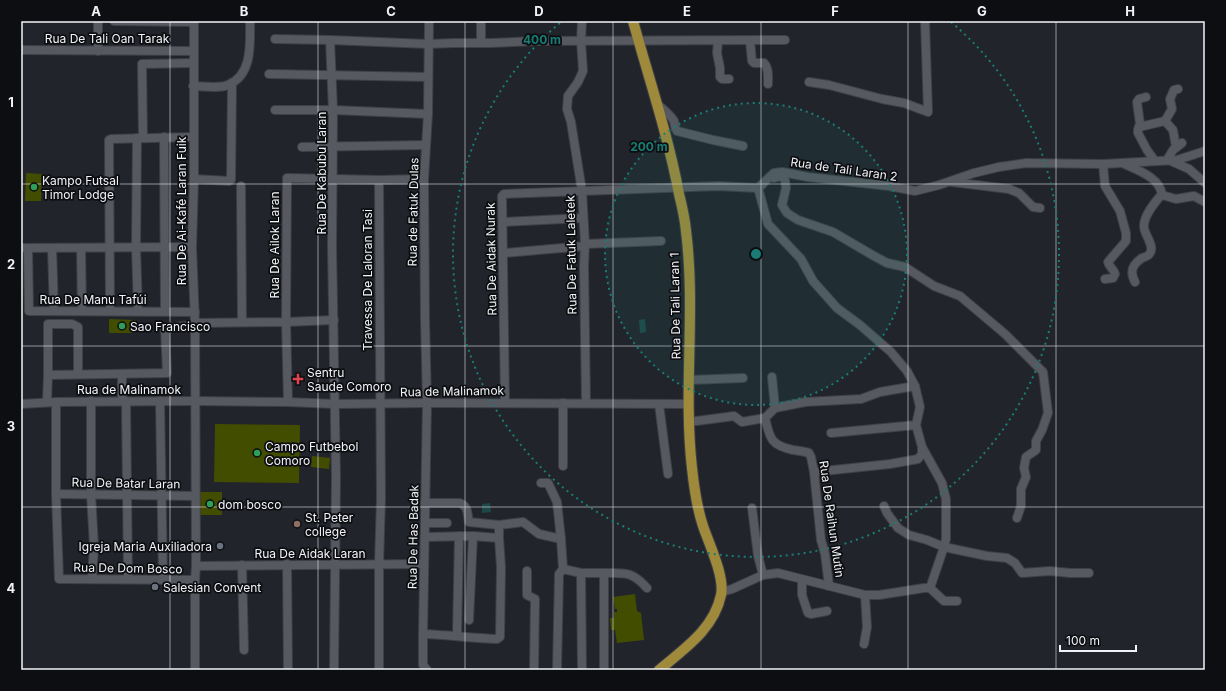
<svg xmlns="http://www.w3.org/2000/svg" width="1226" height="691" viewBox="0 0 1226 691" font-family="Inter,sans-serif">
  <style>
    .green { fill: #424d00 }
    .water { fill: #1e4747 }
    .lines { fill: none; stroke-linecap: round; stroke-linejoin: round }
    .minor-casing { stroke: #3f4046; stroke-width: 10 }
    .major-casing { stroke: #3f4046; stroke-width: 12 }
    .minor { stroke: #575961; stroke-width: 8 }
    .major { stroke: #9f8a3b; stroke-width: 10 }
    .grid { fill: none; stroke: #f2f3f8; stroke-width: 1; stroke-opacity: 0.55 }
    .ring { fill: none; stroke: #1a7c75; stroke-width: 2; stroke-dasharray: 2 4 }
    .leisure-dot { fill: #2e9e5b; stroke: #0d0e11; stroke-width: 1.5 }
    .health-dot { fill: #e0444e; stroke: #0d0e11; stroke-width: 1.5 }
    .education-dot { fill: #8d6e63; stroke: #0d0e11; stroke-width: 1.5 }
    .worship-dot { fill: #6b7280; stroke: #0d0e11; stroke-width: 1.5 }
    .labels { text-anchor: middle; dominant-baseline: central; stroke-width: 3.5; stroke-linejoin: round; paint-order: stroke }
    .street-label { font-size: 12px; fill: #f2f3f8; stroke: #0d0e11 }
    .poi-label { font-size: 12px; fill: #f2f3f8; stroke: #0d0e11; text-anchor: start }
    .centre { fill: #1a7c75; stroke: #0d0e11; stroke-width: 2 }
    .ring-label { font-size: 12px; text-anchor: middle; font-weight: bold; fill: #1a7c75; stroke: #0d0e11; stroke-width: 3.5; stroke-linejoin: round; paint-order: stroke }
    .neatline { fill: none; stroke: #f2f3f8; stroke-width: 1.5 }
    .grid-label { font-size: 13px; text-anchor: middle; font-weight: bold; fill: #f2f3f8 }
  </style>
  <rect width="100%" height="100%" fill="#22242b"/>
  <!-- green -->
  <g class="green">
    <polygon points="26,173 42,174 41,201 25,201"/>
    <polygon points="109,319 136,320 135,333 109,333"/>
    <polygon points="215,424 300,425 299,483 214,482"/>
    <polygon points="312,456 330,458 329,469 311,467"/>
    <rect x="199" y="492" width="23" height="23"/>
    <polygon points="635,594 637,611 641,613 644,640 617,643 615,630 611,630 610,618 614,618 614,612 617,612 617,609 615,609 613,597"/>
  </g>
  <!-- water -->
  <g class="water">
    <polygon points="645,319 646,332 640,333 639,320"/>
    <polygon points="490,503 491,512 482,513 482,504"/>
  </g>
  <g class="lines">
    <defs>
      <g id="minor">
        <polyline points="98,21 98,51"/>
        <polyline points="114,21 194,22"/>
        <polyline points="481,21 481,43"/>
        <polyline points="582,21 581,41 583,71 578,82 568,96 567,109 571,122 582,191 585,244 584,266 586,403"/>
        <polyline points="275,39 330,40"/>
        <polyline points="718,41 717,53 720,68 720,77 722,79 729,79"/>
        <path d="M750,41L752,61L754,63H764C769,68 768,77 768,84"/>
        <polyline points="21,50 193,51"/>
        <polyline points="269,74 428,77"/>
        <polyline points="809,82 829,85 882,99 904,103 928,112 925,21"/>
        <path d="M193,86C204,86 218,89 228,85C253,75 250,43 250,21"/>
        <polyline points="1146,97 1139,99 1137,102 1140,124 1138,129 1138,133 1147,150 1155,161"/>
        <path d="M656,103C662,108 670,114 674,121C675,125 674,127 677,131L713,140L743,146"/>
        <polyline points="275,110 333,110 428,114"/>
        <polyline points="1165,121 1172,109 1170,99 1174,90 1178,89"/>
        <polyline points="1139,127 1165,121 1173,130 1176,147"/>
        <polyline points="164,137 165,311"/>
        <polyline points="137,138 136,247 138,311"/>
        <polyline points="143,138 142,64 193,63"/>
        <polyline points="302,147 426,145"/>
        <polyline points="1167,160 1173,150 1182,143"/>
        <polyline points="1171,161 1189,169 1205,183"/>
        <path d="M1122,163C1137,170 1160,177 1162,195V194C1156,201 1143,216 1144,227C1144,234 1155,246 1150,253C1149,256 1145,257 1142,258C1133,264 1129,271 1135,282"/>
        <path d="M1103,164L1105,186L1120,211L1126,233V241L1108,262C1109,267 1114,269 1115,274L1113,278L1105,279"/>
        <polyline points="774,178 781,176 785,180 786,188 782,205 787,213 798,220 833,232 874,256 887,263 905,267 934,286 960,296 1005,334 1043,372 1048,413 1042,430 1036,441 1036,450 1026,457 1024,468 1026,477 1021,489 1021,506 1017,518"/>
        <polyline points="194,179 229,181 231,180 232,83"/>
        <polyline points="952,182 1009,189 1019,193 1033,207 1040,208"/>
        <polyline points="241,186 242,322"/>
        <polyline points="1162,195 1176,199 1194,196 1205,202"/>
        <polyline points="503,222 583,218"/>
        <polyline points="585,244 661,241"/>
        <polyline points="21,248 192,247"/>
        <polyline points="28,248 29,311 195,312"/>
        <polyline points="52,248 54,311"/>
        <polyline points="81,248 82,311"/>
        <polyline points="504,253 585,246"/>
        <polyline points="110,310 109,140 111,139 193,137"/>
        <polyline points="195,323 286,322 334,320"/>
        <polyline points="122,374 122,401"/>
        <polyline points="48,375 48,324 72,324 78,327 78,374"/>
        <polyline points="772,377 775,408"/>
        <polyline points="689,380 743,378"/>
        <polyline points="91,401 91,494 94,546 92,579"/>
        <polyline points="126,401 128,579"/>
        <polyline points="160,401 163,580"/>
        <polyline points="47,402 48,375 167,373 165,328 195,325"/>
        <polyline points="56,402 56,494 59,579 195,580 196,566 195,323 192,247 194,179 194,21"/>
        <polyline points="288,402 286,322 287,178 379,180 424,179"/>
        <polyline points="505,403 502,196 504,194 718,186 758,188 762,185"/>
        <polyline points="563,403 563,466"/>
        <polyline points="21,404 56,402 196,401 288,402 335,404 427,403 688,404"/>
        <polyline points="659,404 668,474"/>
        <polyline points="765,418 775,408 805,402 861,399 880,392 915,386"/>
        <path d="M689,422L734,416L742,422L765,418C770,438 770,445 793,450C799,451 804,451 809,453L811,457L814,472L821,540L825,554L829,586"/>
        <polyline points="831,433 916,425"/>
        <polyline points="814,472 890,464 918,459 922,454 922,447"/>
        <polyline points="541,483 548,483 557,502 561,539"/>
        <polyline points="56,494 195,496"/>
        <path d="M425,503H460C469,507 467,514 469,522L499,525"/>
        <polyline points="884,506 887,513 898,528 909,535 927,540 944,547 987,556 1007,558 1015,563 1022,573 1050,571 1070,573 1089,573"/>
        <polyline points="752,508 758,556 763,575"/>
        <polyline points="425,523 447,523"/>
        <polyline points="425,537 473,536 499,538 499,525 523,522 539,534 561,539 563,569 581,573 604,573 604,670"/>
        <polyline points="287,564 288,670"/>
        <polyline points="242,565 244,650"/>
        <path d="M196,566C272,565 348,564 424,564"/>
        <polyline points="527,571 527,595 535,599 534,670"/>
        <polyline points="581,573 582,670"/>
        <path d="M604,573C625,573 632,571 647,588"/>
        <polyline points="195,580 195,670"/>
        <polyline points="802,580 802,595 808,613 811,614 827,611"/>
        <polyline points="930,588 944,601 957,601"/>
        <polyline points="722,592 732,589 763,575 778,573 865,595 879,595 924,588 930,588 944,547 946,539 946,499 942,483 922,447 916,425 920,407 915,386 907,371 891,352 860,325 837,308 813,281 801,259 768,224 758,188 774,173 782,172 808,177 889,186 915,191 939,185 974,173 999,167 1026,163 1103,164 1177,160 1205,151"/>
        <polyline points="469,620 473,536"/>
        <path d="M423,634C448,635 472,638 497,639L500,637L501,567L499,538"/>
        <polyline points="457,635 459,536"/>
        <polyline points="864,644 867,627 865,595"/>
        <polyline points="334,670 336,478 332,247 333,110 330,40 428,44 454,43 491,43 536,41 785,40"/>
        <polyline points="379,670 379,564 381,498 379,180"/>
        <polyline points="427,670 423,665 423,634 427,403 425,319 424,179 428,114 429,21"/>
        <polyline points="557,670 559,574 563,569"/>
      </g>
      <path id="major" d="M633,21C649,79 668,135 679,194C682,206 685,219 686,231C696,310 683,389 692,468C694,487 697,508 703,526C709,544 725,577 721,595C714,629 684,649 659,670"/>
    </defs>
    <!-- minor casing -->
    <use href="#minor" class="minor-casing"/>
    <!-- major casing -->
    <use href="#major" class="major-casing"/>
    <!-- minor -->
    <use href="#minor" class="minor"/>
    <!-- major -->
    <use href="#major" class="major"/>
  </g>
  <!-- grid -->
  <path class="grid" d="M170,21V670M318,21V670M465,21V670M613,21V670M761,21V670M908,21V670M1056,21V670M21,184H1205M21,346H1205M21,507H1205"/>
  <!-- distance rings -->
  <circle cx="756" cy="254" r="151" fill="#1a7c75" fill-opacity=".12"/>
  <g class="ring">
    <circle cx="756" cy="254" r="151"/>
    <path d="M951 22A303 303 0 1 1 561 22"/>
  </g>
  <!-- markers -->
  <g class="leisure-dot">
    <circle cx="34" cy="187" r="4"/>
    <circle cx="122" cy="326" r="4"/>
    <circle cx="257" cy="453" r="4"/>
    <circle cx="210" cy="504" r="4"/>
  </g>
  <path class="health-dot" d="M296 373h4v4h4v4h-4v4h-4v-4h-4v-4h4z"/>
  <circle class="education-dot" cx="297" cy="524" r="4"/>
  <g class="worship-dot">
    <circle cx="220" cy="546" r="4"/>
    <circle cx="155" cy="587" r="4"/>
  </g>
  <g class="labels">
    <!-- street labels -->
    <g class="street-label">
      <text x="107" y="38">Rua De Tali Oan Tarak</text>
      <text transform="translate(844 169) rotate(8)">Rua de Tali Laran 2</text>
      <text transform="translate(321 173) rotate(-90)">Rua De Kabubu Laran</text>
      <text transform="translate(181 211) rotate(-90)">Rua De Ai-Kafé Laran Fuik</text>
      <text transform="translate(413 212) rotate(-89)">Rua de Fatuk Dulas</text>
      <text transform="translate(274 245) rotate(-90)">Rua De Ailok Laran</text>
      <text transform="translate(571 255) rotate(-91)">Rua De Fatuk Laletek</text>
      <text transform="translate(491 259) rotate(-91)">Rua De Aidak Nurak</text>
      <text transform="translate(367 280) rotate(-90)">Travessa De Laloran Tasi</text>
      <text x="93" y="299">Rua De Manu Tafúi</text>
      <text transform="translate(675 306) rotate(-91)">Rua De Tali Laran 1</text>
      <text x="129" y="389">Rua de Malinamok</text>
      <text transform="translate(452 391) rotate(-1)">Rua de Malinamok</text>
      <text transform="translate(126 483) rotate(1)">Rua De Batar Laran</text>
      <text transform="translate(832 519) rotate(82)">Rua De Raihun Mutin</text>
      <text transform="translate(413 537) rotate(-89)">Rua De Has Badak</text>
      <text x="310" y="553">Rua De Aidak Laran</text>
      <text transform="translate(128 568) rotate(1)">Rua De Dom Bosco</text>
    </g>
    <!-- poi labels -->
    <g class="poi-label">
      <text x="42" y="180">Kampo Futsal<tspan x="42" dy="14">Timor Lodge</tspan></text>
      <text x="130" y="326">Sao Francisco</text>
      <text x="307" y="372">Sentru<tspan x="307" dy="14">Saude Comoro</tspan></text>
      <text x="265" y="446">Campo Futbebol<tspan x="265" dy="14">Comoro</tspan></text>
      <text x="218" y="504">dom bosco</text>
      <text x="305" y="517">St. Peter<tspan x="305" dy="14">college</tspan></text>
      <text x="212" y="546" text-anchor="end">Igreja Maria Auxiliadora</text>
      <text x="163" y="587">Salesian Convent</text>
    </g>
  </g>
  <circle cx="756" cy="254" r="6" class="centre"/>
  <g class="ring-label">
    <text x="542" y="44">400 m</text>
    <text x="649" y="151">200 m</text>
  </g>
  <!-- border -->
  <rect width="1226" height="691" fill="none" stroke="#0d0e11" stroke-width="44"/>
  <!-- scale -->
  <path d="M1060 645v6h76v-6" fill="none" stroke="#f2f3f8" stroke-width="2"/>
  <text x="1066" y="645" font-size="12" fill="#f2f3f8" stroke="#0d0e11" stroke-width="3" paint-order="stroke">100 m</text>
  <rect x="22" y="22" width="1182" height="647" class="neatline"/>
  <g class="grid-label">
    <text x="96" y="16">A</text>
    <text x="244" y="16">B</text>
    <text x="391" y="16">C</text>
    <text x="539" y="16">D</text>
    <text x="687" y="16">E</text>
    <text x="835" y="16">F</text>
    <text x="982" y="16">G</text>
    <text x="1130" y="16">H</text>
    <text x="11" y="107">1</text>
    <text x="11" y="269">2</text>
    <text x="11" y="431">3</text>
    <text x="11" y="593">4</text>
  </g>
</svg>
